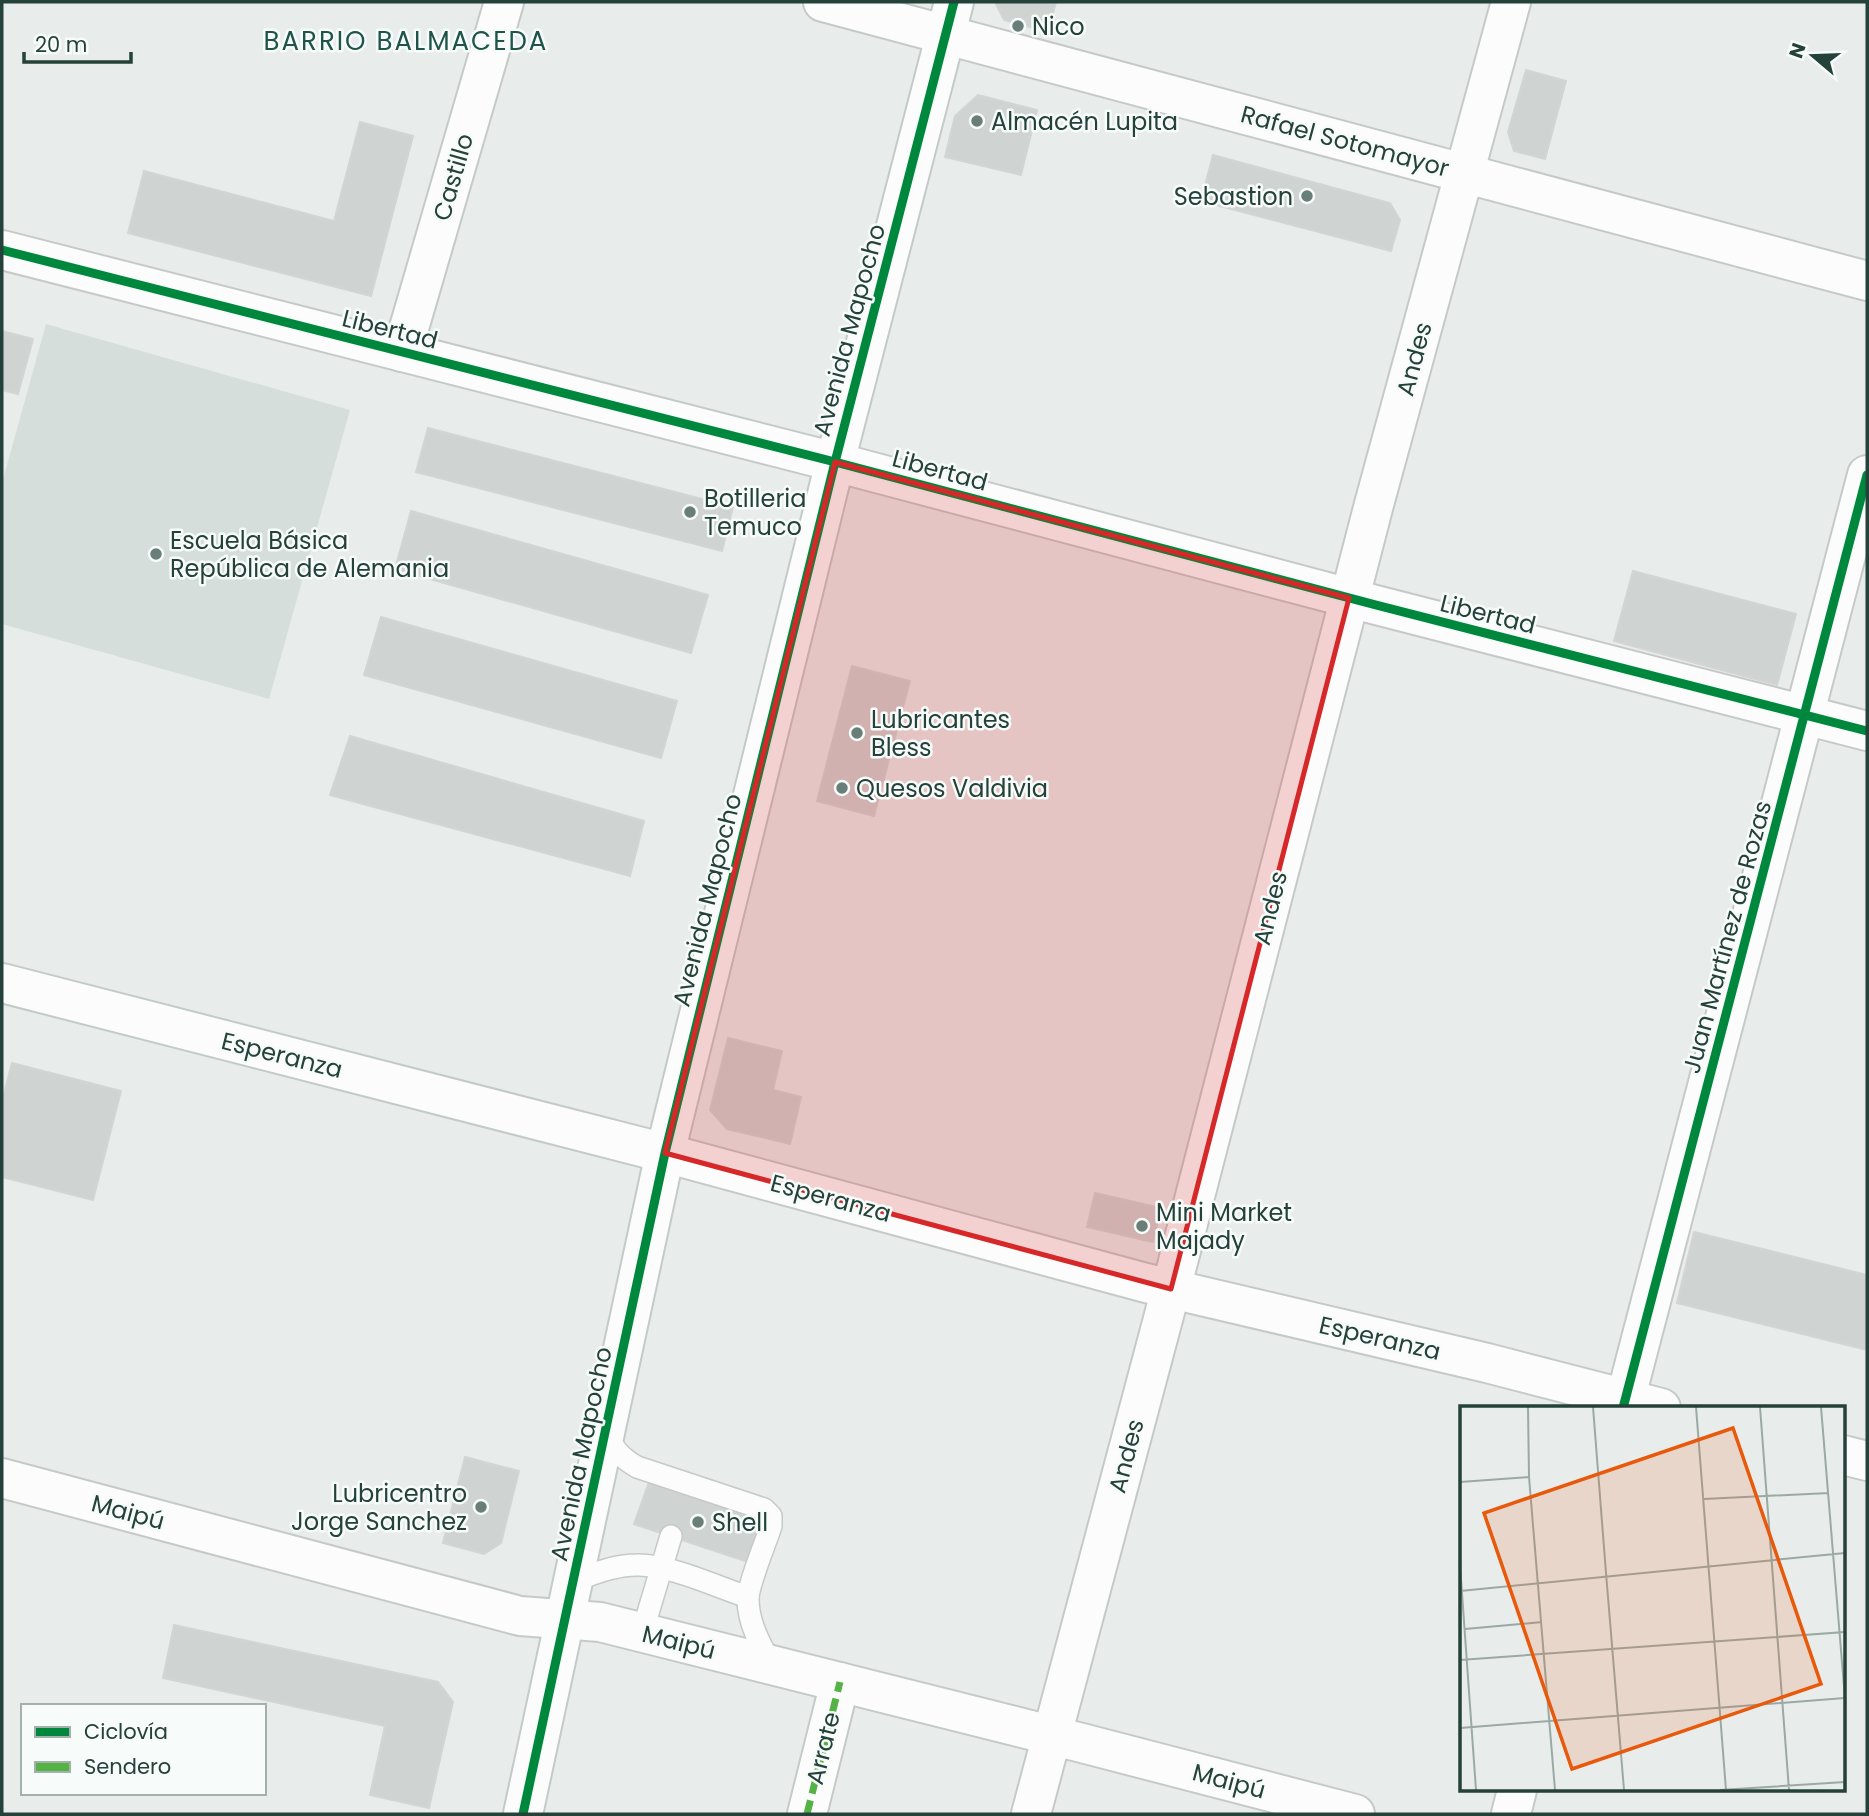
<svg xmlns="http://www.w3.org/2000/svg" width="1869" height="1816" viewBox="0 0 1869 1816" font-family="Poppins,sans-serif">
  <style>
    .built { fill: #d6dedb }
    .building { fill: #cfd4d2; stroke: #d1d6d4; stroke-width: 2 }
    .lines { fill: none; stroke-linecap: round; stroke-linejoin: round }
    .service-casing { stroke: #c5cac8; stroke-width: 24 }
    .minor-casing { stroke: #c5cac8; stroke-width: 42 }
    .tertiary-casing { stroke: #c5cac8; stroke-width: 42 }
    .secondary-casing { stroke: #c3cbc8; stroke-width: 42 }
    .service { stroke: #fcfcfc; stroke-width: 21 }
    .minor { stroke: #fcfcfc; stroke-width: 38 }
    .tertiary { stroke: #fcfcfc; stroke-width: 38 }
    .secondary { stroke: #fcfcfc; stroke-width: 38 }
    .quiet { stroke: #55b346; stroke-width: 7; stroke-dasharray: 14 7; stroke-linecap: butt }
    .cycleway-casing { stroke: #f7fbf9; stroke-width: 13 }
    .cycleway { stroke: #00873e; stroke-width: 9 }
    .marked { fill: #d62828; fill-opacity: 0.2; stroke: #d62828; stroke-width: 5; stroke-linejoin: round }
    .poi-dot { fill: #697e78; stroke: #f7fbf9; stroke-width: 2.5 }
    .labels { text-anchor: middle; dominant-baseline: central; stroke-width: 5; stroke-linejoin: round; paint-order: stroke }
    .poi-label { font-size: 24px; fill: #24423a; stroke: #f7fbf9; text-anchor: start }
    .street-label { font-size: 24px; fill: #24423a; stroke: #f7fbf9 }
    .neighbourhood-label { font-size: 26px; letter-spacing: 2px; fill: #1f5548; stroke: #f7fbf9 }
    .inset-road { fill: none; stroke: #9aa9a4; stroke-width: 2 }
    .view { fill: #e8590c; fill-opacity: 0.15; stroke: #e8590c; stroke-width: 3.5 }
    .inset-edge { fill: none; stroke: #24423a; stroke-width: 3.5 }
  </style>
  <rect width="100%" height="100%" fill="#e8edeb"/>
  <!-- built -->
  <polygon class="built" points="46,324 350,410 269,699 2,624 2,483"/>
  <!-- building -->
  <g class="building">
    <polygon points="995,2 1056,2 1048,32 1004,20"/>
    <polygon points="1526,70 1566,81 1545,159 1514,151 1508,132"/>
    <polygon points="978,95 1037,110 1021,175 945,157 955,116"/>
    <polygon points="360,122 413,136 371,296 128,233 144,171 334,221"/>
    <polygon points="1213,155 1390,203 1400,220 1391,251 1201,201"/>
    <polygon points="2,331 33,339 18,394 2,390"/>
    <polygon points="428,428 733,507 722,551 416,472"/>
    <polygon points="411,511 708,595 691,653 395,569"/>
    <polygon points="1633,571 1796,614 1777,685 1614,641"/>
    <polygon points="381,617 677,701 661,758 364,675"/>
    <polygon points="852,666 910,681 874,816 817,801"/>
    <polygon points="350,736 644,821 630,876 330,795"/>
    <polygon points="728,1038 782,1051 773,1090 801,1097 790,1144 727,1129 710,1110"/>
    <polygon points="12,1063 121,1091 93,1200 2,1177 2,1101"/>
    <polygon points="1095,1193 1161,1208 1153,1242 1087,1227"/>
    <polygon points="1694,1232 1867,1275 1867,1350 1677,1303"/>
    <polygon points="465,1457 519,1471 501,1543 484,1554 443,1543"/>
    <polygon points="649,1482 762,1520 748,1562 634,1524"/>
    <polygon points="174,1625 438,1682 453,1702 429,1808 370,1795 385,1726 163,1678"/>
  </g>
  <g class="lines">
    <defs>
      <g id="service">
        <path d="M606,1431C613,1449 620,1457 637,1467L764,1509L771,1516V1526C766,1542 748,1585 748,1599C748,1623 761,1646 772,1666"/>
        <path d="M573,1581C594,1574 614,1565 637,1565C668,1564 717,1587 748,1597"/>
        <polyline points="642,1633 671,1536"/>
      </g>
      <g id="minor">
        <polyline points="823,2 1867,281"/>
        <polyline points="2,250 835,462 1376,605 1867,731"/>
        <polyline points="402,352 504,2"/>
        <polyline points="665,1153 1146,1283 1487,1363 1661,1408"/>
        <polyline points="1843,1455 1867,1461"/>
        <polyline points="2,1478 520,1616 600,1622 1082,1743 1355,1814"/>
        <polyline points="807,1814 840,1682"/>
      </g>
      <g id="tertiary">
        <polyline points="1623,1408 1867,475"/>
        <polyline points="1031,1814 1171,1289 1373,508 1511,2"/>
        <polyline points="1511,1814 1517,1790"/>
      </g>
      <g id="secondary">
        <polyline points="2,983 665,1153"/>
        <polyline points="523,1814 665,1153 835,462 954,2"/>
      </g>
    </defs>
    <!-- service casing -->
    <use href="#service" class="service-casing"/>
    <!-- minor casing -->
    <use href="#minor" class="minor-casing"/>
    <!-- tertiary casing -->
    <use href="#tertiary" class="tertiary-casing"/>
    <!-- secondary casing -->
    <use href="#secondary" class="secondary-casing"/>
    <!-- service -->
    <use href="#service" class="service"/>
    <!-- minor -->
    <use href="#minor" class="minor"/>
    <!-- tertiary -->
    <use href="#tertiary" class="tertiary"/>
    <!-- secondary -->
    <use href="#secondary" class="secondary"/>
    <!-- quiet -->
    <polyline class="quiet" points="807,1814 840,1682"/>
    <defs>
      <g id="cycleway">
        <polyline points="2,250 835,462 1376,605 1867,731"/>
        <polyline points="1623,1408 1867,475"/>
        <polyline points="523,1814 665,1153 835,462 954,2"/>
      </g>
    </defs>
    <!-- cycleway casing -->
    <use href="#cycleway" class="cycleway-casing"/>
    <!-- cycleway -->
    <use href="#cycleway" class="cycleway"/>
  </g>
  <!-- marked area -->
  <path class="marked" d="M835,462L1349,598L1171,1289L665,1153Z"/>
  <!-- markers -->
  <g class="poi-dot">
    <circle cx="1018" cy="26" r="7"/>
    <circle cx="977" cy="121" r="7"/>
    <circle cx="1307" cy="196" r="7"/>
    <circle cx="690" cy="512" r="7"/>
    <circle cx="156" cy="554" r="7"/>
    <circle cx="857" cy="733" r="7"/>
    <circle cx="842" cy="788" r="7"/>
    <circle cx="1142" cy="1226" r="7"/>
    <circle cx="481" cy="1507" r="7"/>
    <circle cx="698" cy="1522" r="7"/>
  </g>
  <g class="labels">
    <!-- poi labels -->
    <g class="poi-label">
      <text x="1032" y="26">Nico</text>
      <text x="991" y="121">Almacén Lupita</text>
      <text x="1293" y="196" text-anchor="end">Sebastion</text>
      <text x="704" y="498">Botilleria<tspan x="704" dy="28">Temuco</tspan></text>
      <text x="170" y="540">Escuela Básica<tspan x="170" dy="28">República de Alemania</tspan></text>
      <text x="871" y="719">Lubricantes<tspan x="871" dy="28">Bless</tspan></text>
      <text x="856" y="788">Quesos Valdivia</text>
      <text x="1156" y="1212">Mini Market<tspan x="1156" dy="28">Majady</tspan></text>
      <text x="467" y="1493" text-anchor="end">Lubricentro<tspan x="467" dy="28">Jorge Sanchez</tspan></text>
      <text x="712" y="1522">Shell</text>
    </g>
    <!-- street labels -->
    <g class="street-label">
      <text transform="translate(1345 141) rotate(15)">Rafael Sotomayor</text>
      <text transform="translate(453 177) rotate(-74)">Castillo</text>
      <text transform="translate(390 329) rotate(14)">Libertad</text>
      <text transform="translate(849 330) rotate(-75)">Avenida Mapocho</text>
      <text transform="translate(1414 359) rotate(-75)">Andes</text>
      <text transform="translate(940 470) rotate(15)">Libertad</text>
      <text transform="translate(1488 614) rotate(14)">Libertad</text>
      <text transform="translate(707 900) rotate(-76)">Avenida Mapocho</text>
      <text transform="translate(1270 908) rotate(-76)">Andes</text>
      <text transform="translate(1727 937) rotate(-75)">Juan Martínez de Rozas</text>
      <text transform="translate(282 1055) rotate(14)">Esperanza</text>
      <text transform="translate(831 1198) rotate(15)">Esperanza</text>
      <text transform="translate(1380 1338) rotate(13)">Esperanza</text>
      <text transform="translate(581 1454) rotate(-78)">Avenida Mapocho</text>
      <text transform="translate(1126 1456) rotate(-75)">Andes</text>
      <text transform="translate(128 1512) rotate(15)">Maipú</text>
      <text transform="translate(679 1642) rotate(14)">Maipú</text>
      <text transform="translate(823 1748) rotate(-76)">Arrate</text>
      <text transform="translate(1229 1781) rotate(15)">Maipú</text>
    </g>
    <!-- neighbourhood labels -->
    <g class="neighbourhood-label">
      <text x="406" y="41">BARRIO BALMACEDA</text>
    </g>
  </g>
  <!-- overview -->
  <g transform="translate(1460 1406)">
    <rect width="385" height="385" fill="#e8edeb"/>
    <path class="inset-road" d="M68,1L69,71L95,384M133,1L146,167M236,1L266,384M300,1L329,384M361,1L385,293M0,76L69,71M244,93L369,87M0,159L16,384M146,167L164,384M0,185L385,147M5,223L82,216M0,254L385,226M0,322L385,292M260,384L385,376"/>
    <path class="view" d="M273,22L361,278L112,363L24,107Z"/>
    <rect width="385" height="385" class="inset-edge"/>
  </g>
  <!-- border -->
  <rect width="1869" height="1816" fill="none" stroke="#24423a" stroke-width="7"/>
  <!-- legend -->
  <rect x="21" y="1704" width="245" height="91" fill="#f7fbf9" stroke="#a3b1ad" stroke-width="2"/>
  <rect x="35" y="1727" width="35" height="10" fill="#00873e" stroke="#a3b1ad" stroke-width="2"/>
  <text x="84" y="1739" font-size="21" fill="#24423a">Ciclovía</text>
  <rect x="35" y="1762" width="35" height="10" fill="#55b346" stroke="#a3b1ad" stroke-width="2"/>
  <text x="84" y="1774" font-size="21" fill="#24423a">Sendero</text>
  <!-- north arrow -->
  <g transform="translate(1813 56) rotate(289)" stroke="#f7fbf9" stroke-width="5" paint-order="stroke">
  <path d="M0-5L12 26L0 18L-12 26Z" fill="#24423a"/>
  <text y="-10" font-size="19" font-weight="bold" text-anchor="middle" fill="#24423a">N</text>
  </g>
  <!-- scale -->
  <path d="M24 52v10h107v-10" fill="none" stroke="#24423a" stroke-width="3.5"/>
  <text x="35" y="52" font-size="21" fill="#24423a" stroke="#f7fbf9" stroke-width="5" paint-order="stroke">20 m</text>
</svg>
